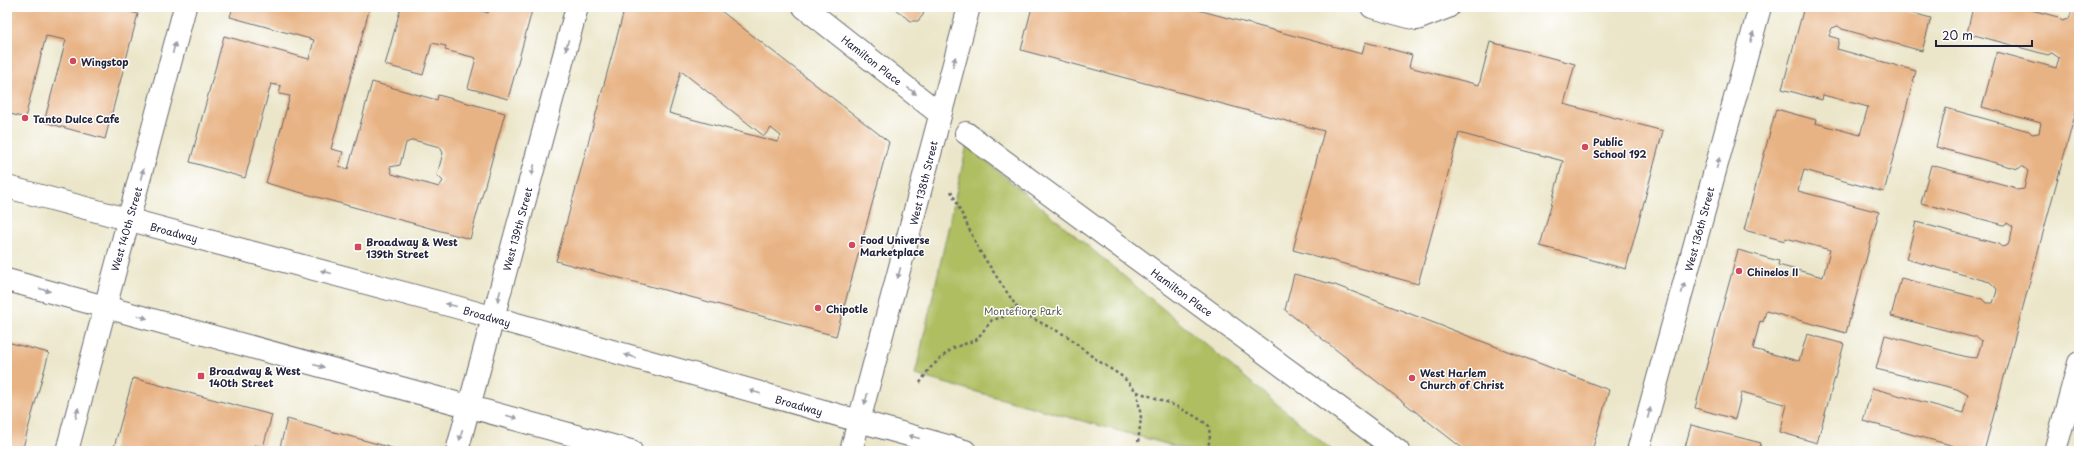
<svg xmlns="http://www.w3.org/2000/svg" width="2086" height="458" viewBox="0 0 2086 458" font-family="'Playpen Sans',sans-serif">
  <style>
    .green { fill: #aebe61; stroke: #68704e }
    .building { fill: #e8b384; fill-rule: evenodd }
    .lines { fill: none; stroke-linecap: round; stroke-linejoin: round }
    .minor-casing { stroke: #68676d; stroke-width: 24 }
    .major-casing { stroke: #68676d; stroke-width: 24 }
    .path { stroke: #68676d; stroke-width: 2.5; stroke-dasharray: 3 3; stroke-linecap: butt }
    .minor { stroke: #fff; stroke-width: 22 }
    .major { stroke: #fff; stroke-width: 22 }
    .oneway { fill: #9c9ca7 }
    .poi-dot { fill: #d1495b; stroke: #fff; stroke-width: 1.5 }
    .labels { text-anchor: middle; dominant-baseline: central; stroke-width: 3; stroke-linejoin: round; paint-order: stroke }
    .street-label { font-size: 10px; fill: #22223b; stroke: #fff }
    .poi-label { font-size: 10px; font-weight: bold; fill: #22223b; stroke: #fff; text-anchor: start }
    .park-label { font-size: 10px; fill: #5a604a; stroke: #fff }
  </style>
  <rect width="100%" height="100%" fill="#fff"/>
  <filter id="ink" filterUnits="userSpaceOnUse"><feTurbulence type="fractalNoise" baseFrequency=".025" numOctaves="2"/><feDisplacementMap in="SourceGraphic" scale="8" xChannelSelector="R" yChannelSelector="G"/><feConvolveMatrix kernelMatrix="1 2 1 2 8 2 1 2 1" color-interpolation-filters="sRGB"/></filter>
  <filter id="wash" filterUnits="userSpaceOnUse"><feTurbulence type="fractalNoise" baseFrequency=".012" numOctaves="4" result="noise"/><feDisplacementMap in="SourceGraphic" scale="16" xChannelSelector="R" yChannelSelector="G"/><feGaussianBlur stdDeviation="0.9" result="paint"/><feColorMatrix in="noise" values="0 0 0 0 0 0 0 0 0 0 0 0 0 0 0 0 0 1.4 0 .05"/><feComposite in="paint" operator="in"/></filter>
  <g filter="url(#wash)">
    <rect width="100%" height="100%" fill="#ebe6c9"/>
    <!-- green -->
    <polygon class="green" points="967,145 1333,451 1192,451 915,375"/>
    <g id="blocks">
      <!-- building -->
      <g class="building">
        <polygon points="7,7 110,7 138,14 105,139 44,122 66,40 46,36 25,118 7,113"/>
        <path d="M233,7H370L331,149L343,152L339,166L348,169L372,82L437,100L438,95L505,113L470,239L266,183L290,96L279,94L281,86L271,84L245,178L190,162L224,36L309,59L314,40L230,17ZM413,140L440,147L443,153L437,175L443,181L439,187L392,174L390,167L400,165L406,143Z"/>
        <polygon points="401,7 467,7 488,13 490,7 533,7 508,99 468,88 476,58 445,50 446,46 432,43 423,75 385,65"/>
        <path d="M625,7H716L889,142L836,336L556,261ZM681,71L764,136L771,128L781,136L777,142L669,113Z"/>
        <polygon points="893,7 925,7 923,15 918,21 910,21"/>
        <polygon points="1032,7 1187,7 1362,54 1365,42 1412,55 1409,67 1479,85 1490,42 1575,64 1564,104 1663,131 1626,269 1540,246 1563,161 1459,133 1418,284 1293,250 1324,131 1021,50"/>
        <polygon points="1804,7 1890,7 1931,18 1922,51 1842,29 1838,26 1832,28 1829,36 1839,39 1837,49 1916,71 1884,192 1804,170 1798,191 1879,212 1846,333 1766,311 1763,322 1760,321 1753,349 1799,361 1807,334 1844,344 1817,443 1780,432 1787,405 1742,392 1735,419 1695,408 1738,250 1779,261 1778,265 1823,277 1830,250 1786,238 1785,241 1744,230 1776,109 1816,120 1815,123 1860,135 1868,107 1823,95 1822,100 1782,89"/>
        <polygon points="1973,7 2020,7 2058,17 2062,21 2069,19 2073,7 2079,7 2079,100 1984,451 1953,451 1954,446 1863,421 1872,388 1963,413 1968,395 1957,389 1876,369 1885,335 1967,357 1977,358 1982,341 1977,337 1972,337 1891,316 1901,278 1982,299 1986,303 1993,303 1996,294 1997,289 1990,282 1906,259 1916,222 1998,244 2002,247 2008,245 2011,237 2013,227 2007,223 2004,225 1921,203 1931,165 2013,187 2017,190 2024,189 2028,171 2022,166 2018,169 1936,147 1946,108 2029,131 2032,134 2039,133 2041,123 1982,107 1997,52 2056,68 2059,58 2052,53 2048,55 1967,33"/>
        <polygon points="1294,274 1335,285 1609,390 1592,451 1466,451 1285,310"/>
        <polygon points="7,342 49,353 22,451 7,451"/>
        <polygon points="133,378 272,415 263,447 254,445 253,451 113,451"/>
        <polygon points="287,419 403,451 279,451"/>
        <polygon points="1691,425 1761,443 1760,447 1773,451 1684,451"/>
      </g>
    </g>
  </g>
  <g filter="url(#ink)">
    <use href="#blocks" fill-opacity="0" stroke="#68676d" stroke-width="1"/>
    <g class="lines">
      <defs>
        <g id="minor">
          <polyline points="804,7 940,114"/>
          <polyline points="1372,7 1417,19 1448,7"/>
          <polyline points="966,133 1398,451"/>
          <polyline points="67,451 185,7"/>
          <polyline points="457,451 577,7"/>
          <polyline points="851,451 969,7"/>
          <polyline points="1638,451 1760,7"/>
          <polyline points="2055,451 2079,363"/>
        </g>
        <g id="major">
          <polyline points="7,187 456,307 965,451"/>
          <polyline points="7,280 631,451"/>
        </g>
      </defs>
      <!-- minor casing -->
      <use href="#minor" class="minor-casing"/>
      <!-- major casing -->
      <use href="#major" class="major-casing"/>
      <!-- path -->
      <g class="path">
        <polyline points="951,191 979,250 1020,312 1067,336 1094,358 1123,377 1137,392 1141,418 1138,443"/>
        <polyline points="920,383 929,369 942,357 953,348 976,340 992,320 1003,317 1016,306"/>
        <path d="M1137,392C1163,400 1187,409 1209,426L1210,440L1206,451"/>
      </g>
      <!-- minor -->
      <use href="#minor" class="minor"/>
      <!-- major -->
      <use href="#major" class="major"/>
    </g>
    <!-- one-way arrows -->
    <defs><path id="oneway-solid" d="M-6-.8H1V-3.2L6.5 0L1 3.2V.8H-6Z"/></defs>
    <g class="oneway">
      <use href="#oneway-solid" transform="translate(1752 37) rotate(-75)"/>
      <use href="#oneway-solid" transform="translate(567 45) rotate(105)"/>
      <use href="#oneway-solid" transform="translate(174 48) rotate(-76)"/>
      <use href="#oneway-solid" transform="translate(954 62) rotate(-75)"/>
      <use href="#oneway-solid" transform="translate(912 91) rotate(38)"/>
      <use href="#oneway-solid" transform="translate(1718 163) rotate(-75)"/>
      <use href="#oneway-solid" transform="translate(533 170) rotate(105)"/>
      <use href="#oneway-solid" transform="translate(142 174) rotate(-75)"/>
      <use href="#oneway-solid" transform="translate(326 272) rotate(-165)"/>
      <use href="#oneway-solid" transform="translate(899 273) rotate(105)"/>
      <use href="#oneway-solid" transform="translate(1683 288) rotate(-75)"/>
      <use href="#oneway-solid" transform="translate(45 290) rotate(15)"/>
      <use href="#oneway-solid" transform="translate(499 296) rotate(105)"/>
      <use href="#oneway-solid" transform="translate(451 305) rotate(-165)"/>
      <use href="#oneway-solid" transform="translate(142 317) rotate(16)"/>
      <use href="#oneway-solid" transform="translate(630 356) rotate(-164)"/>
      <use href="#oneway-solid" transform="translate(319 366) rotate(15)"/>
      <use href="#oneway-solid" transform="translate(755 392) rotate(-164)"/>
      <use href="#oneway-solid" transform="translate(866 399) rotate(106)"/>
      <use href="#oneway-solid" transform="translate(77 413) rotate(-76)"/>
      <use href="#oneway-solid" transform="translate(1649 413) rotate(-75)"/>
      <use href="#oneway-solid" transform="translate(512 417) rotate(16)"/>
      <use href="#oneway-solid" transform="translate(461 435) rotate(106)"/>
      <use href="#oneway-solid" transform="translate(914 437) rotate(-165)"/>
    </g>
  </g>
  <!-- markers -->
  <g class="poi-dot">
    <circle cx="73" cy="61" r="4"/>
    <circle cx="25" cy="118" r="4"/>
    <circle cx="1585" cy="147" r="4"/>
    <circle cx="852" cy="245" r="4"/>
    <rect x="354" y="243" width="8" height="8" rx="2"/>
    <circle cx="1739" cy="271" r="4"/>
    <circle cx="818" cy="308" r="4"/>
    <rect x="197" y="372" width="8" height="8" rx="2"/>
    <circle cx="1412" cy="378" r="4"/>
  </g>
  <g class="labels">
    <!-- street labels -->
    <g class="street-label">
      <text transform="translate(872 60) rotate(38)">Hamilton Place</text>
      <text transform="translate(923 183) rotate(-76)">West 138th Street</text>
      <text transform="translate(126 229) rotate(-74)">West 140th Street</text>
      <text transform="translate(517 229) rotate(-75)">West 139th Street</text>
      <text transform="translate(1699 229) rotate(-75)">West 136th Street</text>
      <text transform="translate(174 232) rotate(15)">Broadway</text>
      <text transform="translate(1182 292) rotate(36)">Hamilton Place</text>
      <text transform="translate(487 316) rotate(16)">Broadway</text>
      <text transform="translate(799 405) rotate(16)">Broadway</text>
    </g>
    <!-- poi labels -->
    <g class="poi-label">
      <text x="81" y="61">Wingstop</text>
      <text x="33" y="118">Tanto Dulce Cafe</text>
      <text x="1593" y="141">Public<tspan x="1593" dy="12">School 192</tspan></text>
      <text x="860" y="239">Food Universe<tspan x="860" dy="12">Marketplace</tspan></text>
      <text x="366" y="241">Broadway &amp; West<tspan x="366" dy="12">139th Street</tspan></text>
      <text x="1747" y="271">Chinelos II</text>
      <text x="826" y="308">Chipotle</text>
      <text x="209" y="370">Broadway &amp; West<tspan x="209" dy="12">140th Street</tspan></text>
      <text x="1420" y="372">West Harlem<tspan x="1420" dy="12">Church of Christ</tspan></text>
    </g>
    <!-- park labels -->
    <g class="park-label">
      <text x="1023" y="310">Montefiore Park</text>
    </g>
  </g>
  <!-- margin -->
  <rect width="2086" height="458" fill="none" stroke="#fff" stroke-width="24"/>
  <!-- scale -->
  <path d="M1936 40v6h96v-6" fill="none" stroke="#22223b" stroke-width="2"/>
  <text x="1942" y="40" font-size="12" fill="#22223b" stroke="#ffffff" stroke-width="3" paint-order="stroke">20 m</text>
</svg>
